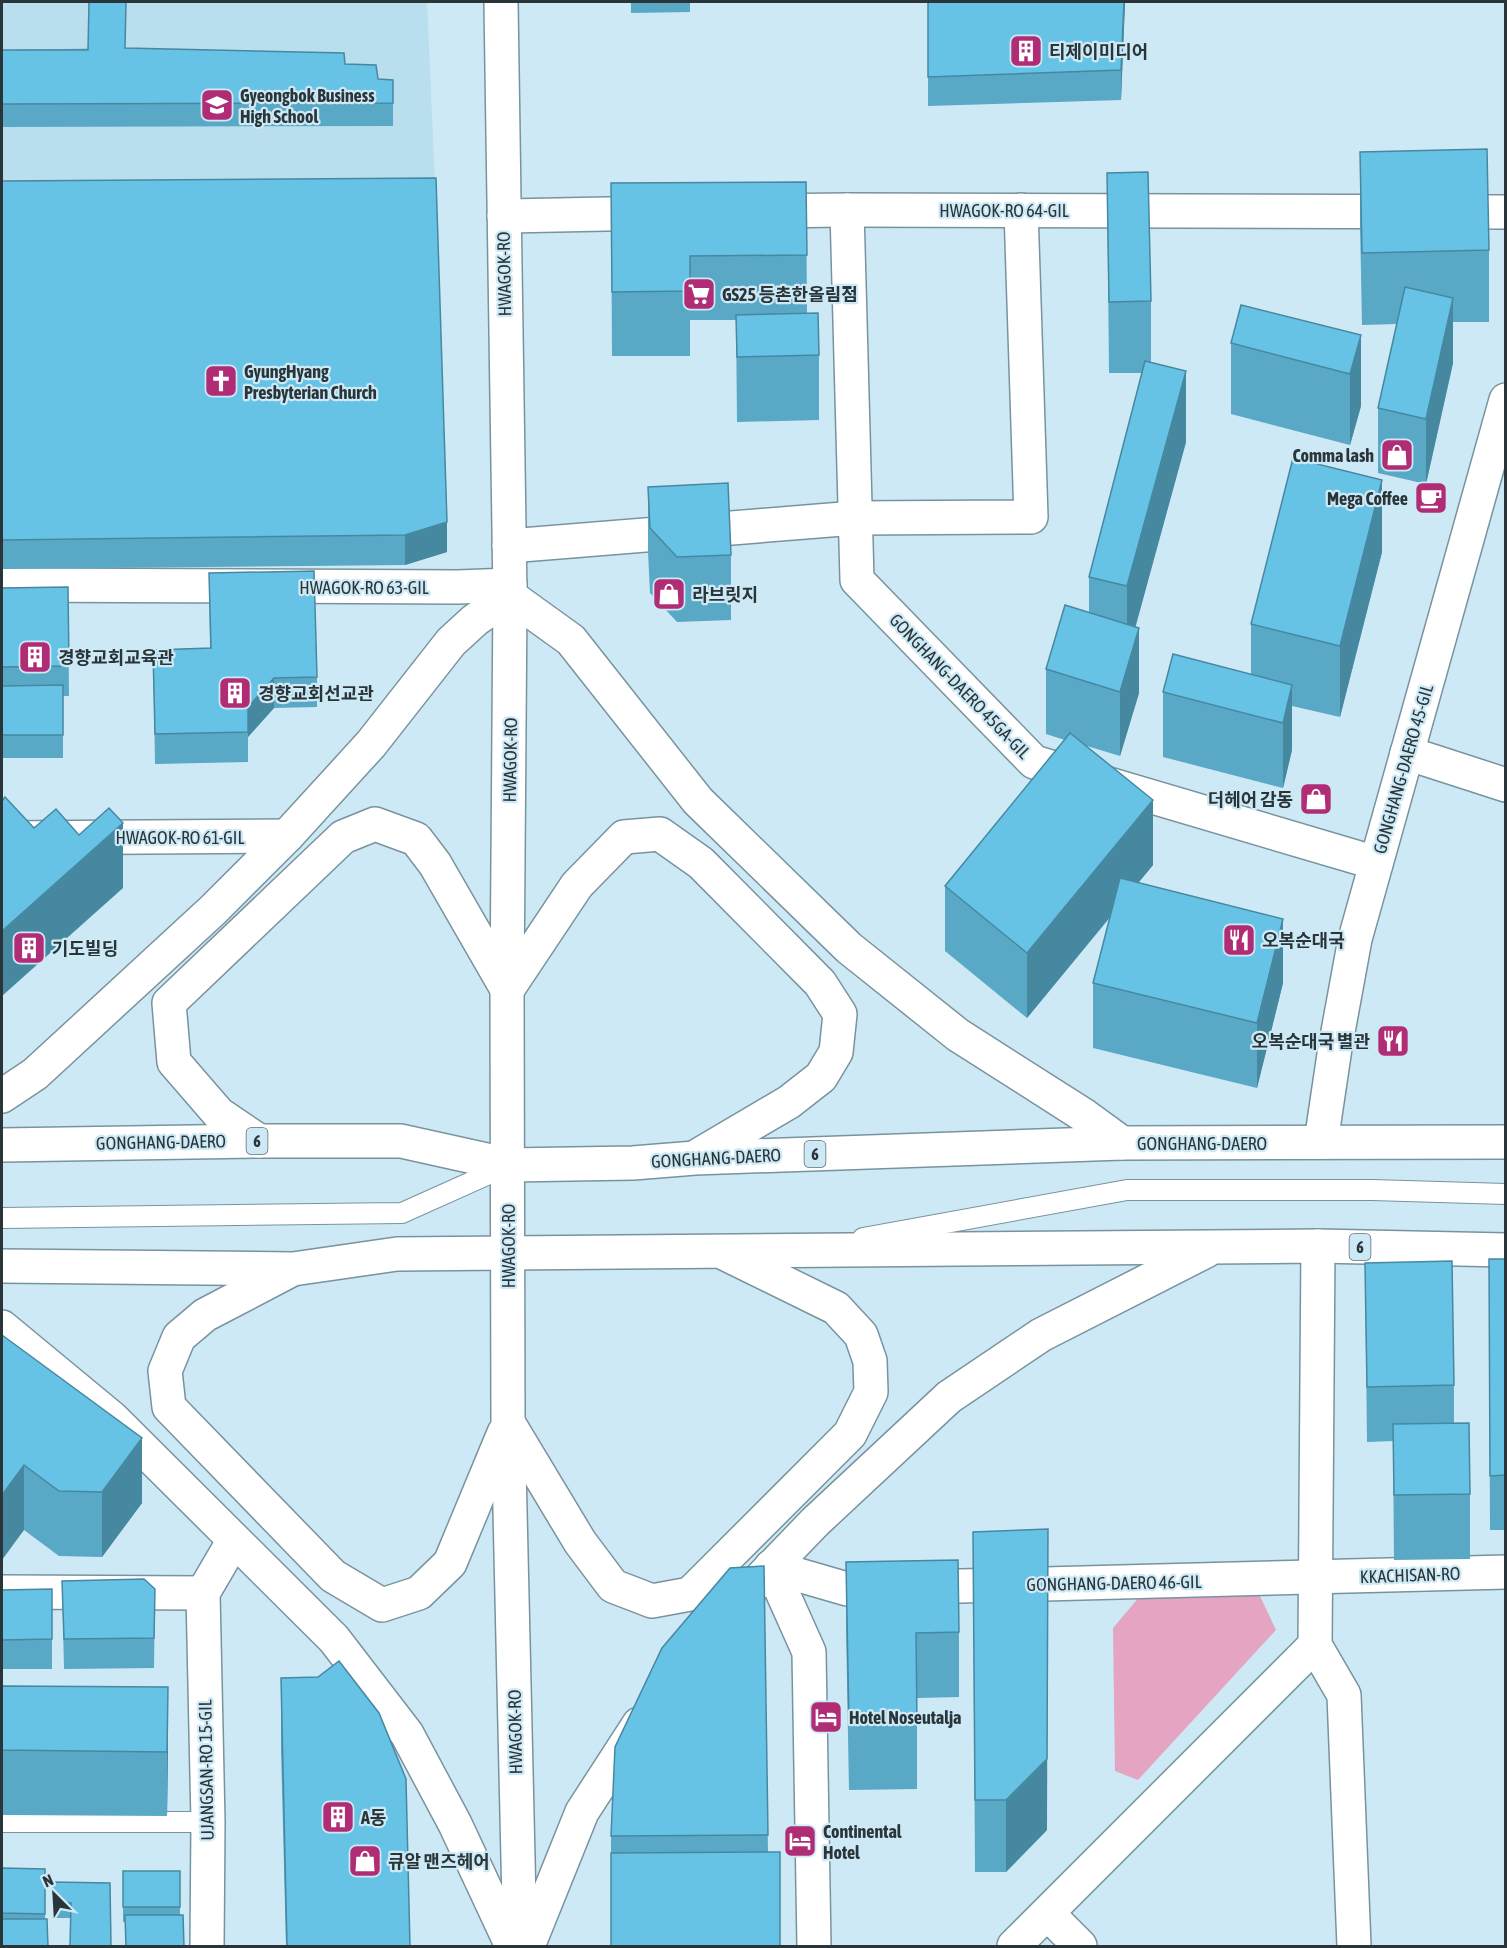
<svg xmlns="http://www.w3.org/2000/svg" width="1507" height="1948" viewBox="0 0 1507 1948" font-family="'Asap Condensed','Noto Sans KR',sans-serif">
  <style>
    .built { fill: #b9deed }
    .green { fill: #e5a4c1 }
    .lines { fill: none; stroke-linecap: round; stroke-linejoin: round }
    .lane-casing { stroke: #79939e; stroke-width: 22 }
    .street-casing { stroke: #79939e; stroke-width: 36 }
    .secondary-casing { stroke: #79939e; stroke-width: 36 }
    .primary-casing { stroke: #79939e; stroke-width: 36 }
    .lane { stroke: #fff; stroke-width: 20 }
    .street { stroke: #fff; stroke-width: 33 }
    .secondary { stroke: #fff; stroke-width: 33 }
    .primary { stroke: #fff; stroke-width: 33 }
    .wall { fill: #58a8c6 }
    .shaded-wall { fill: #4788a1 }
    .building { fill: #66c3e6; stroke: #4788a1; stroke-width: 1.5 }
    .labels { text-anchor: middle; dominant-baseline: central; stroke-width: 4.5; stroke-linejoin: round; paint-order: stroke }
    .shield { fill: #cde9f5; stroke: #5b6b72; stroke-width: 1.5 }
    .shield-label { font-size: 16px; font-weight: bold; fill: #2a353a }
    .poi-label { font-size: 18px; font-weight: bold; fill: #2a353a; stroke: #cde9f5; text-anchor: start }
    .street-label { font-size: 18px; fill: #2a353a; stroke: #cde9f5 }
  </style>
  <rect width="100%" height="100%" fill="#cde9f5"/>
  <!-- built -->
  <polygon class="built" points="2,2 427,2 436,208 2,211"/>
  <!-- green -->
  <polygon class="green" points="1259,1594 1276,1630 1138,1780 1115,1771 1113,1628 1140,1596"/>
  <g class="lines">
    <defs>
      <g id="lane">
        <polyline points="2,1218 402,1213 509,1165"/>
        <polyline points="863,1238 1127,1190 1372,1190 1506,1194"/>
        <polyline points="2,1822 208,1822"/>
      </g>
      <g id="street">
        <polyline points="847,210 857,580 1034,762 1376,863"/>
        <polyline points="760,211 847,210 1506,212"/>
        <polyline points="504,216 655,213"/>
        <polyline points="509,546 855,518 1031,517 1021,210"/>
        <polyline points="2,585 458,587 510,585"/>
        <polyline points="1407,753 1506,785"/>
        <polyline points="2,838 287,836"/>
        <polyline points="1318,1246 1315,1645 1344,1695 1354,1946"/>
        <polyline points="771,1567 847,1589 1506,1572"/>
        <polyline points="771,1567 809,1652 814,1946"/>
        <polyline points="2,1592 203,1593"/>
        <polyline points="1048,1914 1080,1946"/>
        <polyline points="207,1946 208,1822 203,1593 234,1540"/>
        <polyline points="1014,1946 1315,1645"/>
      </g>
      <polyline id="secondary" points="1321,1142 1335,1048 1355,939 1506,400"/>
      <g id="primary">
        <polyline points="501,2 510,596 507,990 508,1423 520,1946"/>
        <polyline points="510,596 571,640 698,801 849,948 958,1035 1085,1116 1122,1143"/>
        <polyline points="507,990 577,885 624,837 660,834 701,863 820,983 840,1014 836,1052 821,1077 789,1102 699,1155"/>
        <polyline points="2,1096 35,1074 213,910 287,836 371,744 451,642 475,620 510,596"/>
        <polyline points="259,1141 219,1114 174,1062 169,1003 343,837 375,824 416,839 435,864 507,989"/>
        <polyline points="2,1145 259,1141 401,1141 509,1165 633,1163 695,1158 1122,1143 1506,1142"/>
        <polyline points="2,1266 293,1269 397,1254 1318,1246 1506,1250"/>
        <polyline points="291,1270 205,1315 179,1337 165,1371 169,1407 333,1576 382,1605 419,1593 450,1563 504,1433"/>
        <polyline points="2,1327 112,1418 334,1639 407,1734 455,1824 512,1946"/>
        <polyline points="509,1424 580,1542 613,1586 652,1601 690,1594 850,1434 871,1392 870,1361 861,1335 836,1308 726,1254"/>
        <polyline points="734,1606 815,1522 949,1397 1041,1335 1206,1251"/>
        <polyline points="528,1946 582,1812 639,1724"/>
      </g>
    </defs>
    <!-- lane casing -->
    <use href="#lane" class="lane-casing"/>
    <!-- street casing -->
    <use href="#street" class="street-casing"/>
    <!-- secondary casing -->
    <use href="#secondary" class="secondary-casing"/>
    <!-- primary casing -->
    <use href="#primary" class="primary-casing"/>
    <!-- lane -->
    <use href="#lane" class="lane"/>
    <!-- street -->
    <use href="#street" class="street"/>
    <!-- secondary -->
    <use href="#secondary" class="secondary"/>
    <!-- primary -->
    <use href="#primary" class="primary"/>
  </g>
  <!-- wall -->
  <g class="wall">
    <polygon points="631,2 690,2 690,12 631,13"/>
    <polygon points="928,2 1125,2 1121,100 928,106"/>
    <polygon points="126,48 345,64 378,79 393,80 393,126 2,127 2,50"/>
    <polygon points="1360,152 1489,250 1489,322 1453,322 1453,363 1426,484 1378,473 1378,408 1397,324 1362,325 1360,223"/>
    <polygon points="1107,173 1151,301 1151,362 1186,442 1135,627 1139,693 1120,756 1087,746 1153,865 1138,883 1283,983 1257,1088 1093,1048 1093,983 1110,917 1027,1018 945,951 945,886 1065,740 1046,734 1046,669 1089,612 1089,577 1142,373 1109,373"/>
    <polygon points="2,181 447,552 405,565 2,569"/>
    <polygon points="806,182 807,313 819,355 819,420 737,422 736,320 690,320 690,356 612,356 611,183"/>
    <polygon points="1361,335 1361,406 1350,445 1231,414 1231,343"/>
    <polygon points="648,487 731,555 731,620 677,622 650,593 648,552"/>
    <polygon points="1382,552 1340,717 1292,706 1292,750 1283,788 1163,757 1163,692 1251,674 1251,624"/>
    <polygon points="209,573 317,677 317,707 274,708 248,737 248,762 155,764 153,650 210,648"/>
    <polygon points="68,587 69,696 63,696 63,758 2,758 2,588"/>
    <polygon points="1489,1259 1506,1259 1506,1530 1490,1530"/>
    <polygon points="1365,1263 1454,1385 1454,1423 1470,1494 1470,1559 1394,1560 1393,1441 1367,1442"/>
    <polygon points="2,1335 142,1503 102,1557 59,1556 24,1530"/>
    <polygon points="973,1532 1047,1830 1006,1872 975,1872"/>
    <polygon points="846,1562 959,1632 959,1697 917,1698 917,1789 849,1790 846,1627"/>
    <polygon points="764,1566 768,1852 611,1947 611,1836"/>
    <polygon points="62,1581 155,1589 154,1668 64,1669"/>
    <polygon points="52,1589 52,1669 2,1669 2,1590"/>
    <polygon points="318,1677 410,1947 286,1947 281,1749 281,1678"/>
    <polygon points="2,1686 168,1752 167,1816 2,1815"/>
    <polygon points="2,1868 45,1869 45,1919 2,1947"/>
    <polygon points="123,1871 180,1871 180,1915 123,1922"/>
    <polygon points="52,1882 110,1883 71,1918 53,1918"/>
  </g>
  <!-- shaded-wall -->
  <g class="shaded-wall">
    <polygon points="1124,2 1125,2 1121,100 1121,70"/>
    <polygon points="1453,298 1453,363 1426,484 1426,419"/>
    <polygon points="1361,335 1361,406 1350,445 1350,374"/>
    <polygon points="1186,371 1186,442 1127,658 1127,586"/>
    <polygon points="1382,480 1382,552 1340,717 1340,646"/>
    <polygon points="447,522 447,552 405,565 405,535"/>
    <polygon points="1139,628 1139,693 1120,756 1120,692"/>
    <polygon points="274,678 274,708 248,737 248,707"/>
    <polygon points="1292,685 1292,750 1283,788 1283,723"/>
    <polygon points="1153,800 1153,865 1027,1018 1027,953"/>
    <polygon points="123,823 123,888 2,996 2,931"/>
    <polygon points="1283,919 1283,983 1257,1088 1257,1023"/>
    <polygon points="142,1438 142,1503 102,1557 102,1492"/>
    <polygon points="24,1465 24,1530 2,1560 2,1495"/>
    <polygon points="1048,1529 1047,1830 1006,1872 1006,1800"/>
    <polygon points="168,1687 168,1752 167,1816 167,1752"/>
  </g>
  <!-- building -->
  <g class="building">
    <polygon points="89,2 126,2 125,48 344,53 345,64 376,65 378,79 393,80 393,103 2,104 2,50 88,50"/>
    <polygon points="928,2 1124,2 1121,70 928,77"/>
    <polygon points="1487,149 1489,250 1362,253 1360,152"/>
    <polygon points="1148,172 1151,301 1109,302 1107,173"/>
    <polygon points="436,178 447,522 405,535 2,540 2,181"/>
    <polygon points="806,182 807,255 690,256 690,291 612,292 611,183"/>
    <polygon points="1405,287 1453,298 1426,419 1378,408"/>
    <polygon points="1241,305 1361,335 1350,374 1231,343"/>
    <polygon points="818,313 819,355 737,357 736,315"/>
    <polygon points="1145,361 1186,371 1127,586 1089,577"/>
    <polygon points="1293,458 1382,480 1340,646 1251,624"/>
    <polygon points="728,483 731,555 677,557 650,528 648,487"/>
    <polygon points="314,571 317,677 274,678 248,707 248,732 155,734 153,650 211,648 209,573"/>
    <polygon points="68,587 69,666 2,667 2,588"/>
    <polygon points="1065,605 1139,628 1120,692 1046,669"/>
    <polygon points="1173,654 1292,685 1283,723 1163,692"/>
    <polygon points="63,685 63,735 2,735 2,686"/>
    <polygon points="1070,733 1153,800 1027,953 945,886"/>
    <polygon points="5,797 34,828 56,809 79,835 109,808 123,823 2,931 2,801"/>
    <polygon points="1120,878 1283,919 1257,1023 1093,983"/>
    <polygon points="1489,1259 1506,1259 1506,1475 1490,1476"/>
    <polygon points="1452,1261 1454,1385 1367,1387 1365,1263"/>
    <polygon points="2,1335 142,1438 102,1492 59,1491 24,1465 2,1495"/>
    <polygon points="1469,1423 1470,1494 1394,1495 1393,1424"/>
    <polygon points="1048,1529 1047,1759 1006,1800 975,1800 973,1532"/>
    <polygon points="958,1560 959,1632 916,1633 917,1724 849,1725 846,1562"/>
    <polygon points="764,1566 768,1835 611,1836 615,1747 662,1648 730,1568"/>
    <polygon points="144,1579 155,1589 154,1638 64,1639 62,1581"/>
    <polygon points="52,1589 52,1639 2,1640 2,1590"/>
    <polygon points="339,1661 379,1713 406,1779 410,1947 287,1947 281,1678 318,1677"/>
    <polygon points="2,1686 168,1687 167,1752 2,1750"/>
    <polygon points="780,1852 780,1947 611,1947 611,1853"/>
    <polygon points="2,1868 45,1869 45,1914 2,1913"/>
    <rect x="123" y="1871" width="57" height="36"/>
    <polygon points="52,1882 110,1883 111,1947 70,1947 71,1903 53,1903"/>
    <polygon points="125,1915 183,1915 184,1947 126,1947"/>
    <polygon points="2,1919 47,1919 48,1947 2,1947"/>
  </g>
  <!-- icons -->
  <defs>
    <symbol id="building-square" viewBox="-11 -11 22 22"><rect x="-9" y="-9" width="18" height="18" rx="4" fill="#b02d76" stroke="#cde9f5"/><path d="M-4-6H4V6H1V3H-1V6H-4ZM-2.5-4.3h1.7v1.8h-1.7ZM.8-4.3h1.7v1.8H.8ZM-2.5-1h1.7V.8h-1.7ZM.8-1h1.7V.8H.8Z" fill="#fff"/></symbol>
    <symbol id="school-square" viewBox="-11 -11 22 22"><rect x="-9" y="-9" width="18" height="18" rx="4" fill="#b02d76" stroke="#cde9f5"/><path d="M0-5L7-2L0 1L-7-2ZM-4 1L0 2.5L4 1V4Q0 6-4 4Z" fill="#fff"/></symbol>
    <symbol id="supermarket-square" viewBox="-11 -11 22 22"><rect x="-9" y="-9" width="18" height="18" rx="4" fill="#b02d76" stroke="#cde9f5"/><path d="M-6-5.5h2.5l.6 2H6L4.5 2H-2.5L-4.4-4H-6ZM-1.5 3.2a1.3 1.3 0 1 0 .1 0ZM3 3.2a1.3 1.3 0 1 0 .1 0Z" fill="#fff"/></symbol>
    <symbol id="church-square" viewBox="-11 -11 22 22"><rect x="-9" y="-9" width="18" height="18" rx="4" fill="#b02d76" stroke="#cde9f5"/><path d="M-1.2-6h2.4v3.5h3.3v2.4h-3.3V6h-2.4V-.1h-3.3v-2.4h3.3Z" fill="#fff"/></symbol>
    <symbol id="shop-square" viewBox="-11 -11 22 22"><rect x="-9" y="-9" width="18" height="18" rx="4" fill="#b02d76" stroke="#cde9f5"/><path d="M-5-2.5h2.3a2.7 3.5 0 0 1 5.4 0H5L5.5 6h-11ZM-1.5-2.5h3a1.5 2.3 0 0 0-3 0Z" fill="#fff"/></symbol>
    <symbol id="cafe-square" viewBox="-11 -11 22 22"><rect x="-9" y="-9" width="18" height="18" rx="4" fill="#b02d76" stroke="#cde9f5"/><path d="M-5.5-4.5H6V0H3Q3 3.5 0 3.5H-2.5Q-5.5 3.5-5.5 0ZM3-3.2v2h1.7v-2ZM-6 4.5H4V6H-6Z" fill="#fff"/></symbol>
    <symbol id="restaurant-square" viewBox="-11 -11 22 22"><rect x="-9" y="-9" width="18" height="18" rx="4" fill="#b02d76" stroke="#cde9f5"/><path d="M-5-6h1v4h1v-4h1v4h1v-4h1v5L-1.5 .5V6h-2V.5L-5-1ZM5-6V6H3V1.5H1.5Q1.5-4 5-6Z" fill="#fff"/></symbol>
    <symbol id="hotel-square" viewBox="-11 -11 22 22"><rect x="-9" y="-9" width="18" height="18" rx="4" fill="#b02d76" stroke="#cde9f5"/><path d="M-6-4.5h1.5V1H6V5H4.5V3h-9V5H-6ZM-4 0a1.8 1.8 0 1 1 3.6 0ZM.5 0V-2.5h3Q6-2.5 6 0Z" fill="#fff"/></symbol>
  </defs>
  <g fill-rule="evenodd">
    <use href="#building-square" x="1007" y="32" width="38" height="38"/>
    <use href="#school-square" x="198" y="86" width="38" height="38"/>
    <use href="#supermarket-square" x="680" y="275" width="38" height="38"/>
    <use href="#church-square" x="202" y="362" width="38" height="38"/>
    <use href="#shop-square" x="1378" y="436" width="38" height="38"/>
    <use href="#cafe-square" x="1412" y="479" width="38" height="38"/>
    <use href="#shop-square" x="650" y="575" width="38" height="38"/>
    <use href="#building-square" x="16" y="638" width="38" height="38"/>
    <use href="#building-square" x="216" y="674" width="38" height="38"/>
    <use href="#shop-square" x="1297" y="780" width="38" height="38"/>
    <use href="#restaurant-square" x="1220" y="921" width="38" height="38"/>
    <use href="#building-square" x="10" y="929" width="38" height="38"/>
    <use href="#restaurant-square" x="1374" y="1022" width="38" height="38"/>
    <use href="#hotel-square" x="807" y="1698" width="38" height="38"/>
    <use href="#building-square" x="319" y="1798" width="38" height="38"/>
    <use href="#hotel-square" x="781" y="1822" width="38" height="38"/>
    <use href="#shop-square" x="346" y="1842" width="38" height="38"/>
  </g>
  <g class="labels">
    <!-- shield labels -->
    <g class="shield">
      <rect x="246.5" y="1128" width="21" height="26" rx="4.5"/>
      <rect x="804.5" y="1141" width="21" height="26" rx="4.5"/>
      <rect x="1349.5" y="1234" width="21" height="26" rx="4.5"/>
    </g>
    <g class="shield-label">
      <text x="257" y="1141">6</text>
      <text x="815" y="1154">6</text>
      <text x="1360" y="1247">6</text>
    </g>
    <!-- poi labels -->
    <g class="poi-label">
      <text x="1049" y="51">티제이미디어</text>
      <text x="240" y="95">Gyeongbok Business<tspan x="240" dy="21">High School</tspan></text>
      <text x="722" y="294">GS25 등촌한올림점</text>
      <text x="244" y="371">GyungHyang<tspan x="244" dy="21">Presbyterian Church</tspan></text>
      <text x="1374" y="455" text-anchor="end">Comma lash</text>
      <text x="1408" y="498" text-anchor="end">Mega Coffee</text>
      <text x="692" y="594">라브릿지</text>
      <text x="58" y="657">경향교회교육관</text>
      <text x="258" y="693">경향교회선교관</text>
      <text x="1293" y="799" text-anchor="end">더헤어 감동</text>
      <text x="1262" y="940">오복순대국</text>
      <text x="52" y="948">기도빌딩</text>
      <text x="1370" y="1041" text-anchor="end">오복순대국 별관</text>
      <text x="849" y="1717">Hotel Noseutalja</text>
      <text x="361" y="1817">A동</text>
      <text x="823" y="1831">Continental<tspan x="823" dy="21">Hotel</tspan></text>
      <text x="388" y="1861">큐알 맨즈헤어</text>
    </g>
    <!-- street labels -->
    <g class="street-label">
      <text x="1004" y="210">HWAGOK-RO 64-GIL</text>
      <text transform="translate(504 274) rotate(-91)">HWAGOK-RO</text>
      <text x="364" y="587">HWAGOK-RO 63-GIL</text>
      <text transform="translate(960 686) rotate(46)">GONGHANG-DAERO 45GA-GIL</text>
      <text transform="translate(510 760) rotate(-89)">HWAGOK-RO</text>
      <text transform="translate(1403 769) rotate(-74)">GONGHANG-DAERO 45-GIL</text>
      <text x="180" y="837">HWAGOK-RO 61-GIL</text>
      <text transform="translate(161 1142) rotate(-1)">GONGHANG-DAERO</text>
      <text x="1202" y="1143">GONGHANG-DAERO</text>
      <text transform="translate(716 1158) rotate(-3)">GONGHANG-DAERO</text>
      <text transform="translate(508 1246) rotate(-90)">HWAGOK-RO</text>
      <text transform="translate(1410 1575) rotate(-2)">KKACHISAN-RO</text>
      <text transform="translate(1114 1583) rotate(-1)">GONGHANG-DAERO 46-GIL</text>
      <text transform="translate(515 1732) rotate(-91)">HWAGOK-RO</text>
      <text transform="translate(206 1770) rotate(-91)">UJANGSAN-RO 15-GIL</text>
    </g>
  </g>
  <!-- border -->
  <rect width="1507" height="1948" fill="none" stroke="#2a353a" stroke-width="6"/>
  <!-- north arrow -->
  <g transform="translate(54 1894) rotate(336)" stroke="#cde9f5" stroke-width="4.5" paint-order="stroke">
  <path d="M0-4.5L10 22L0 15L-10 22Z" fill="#2a353a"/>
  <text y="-9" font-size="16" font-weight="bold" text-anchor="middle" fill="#2a353a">N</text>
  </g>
</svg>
